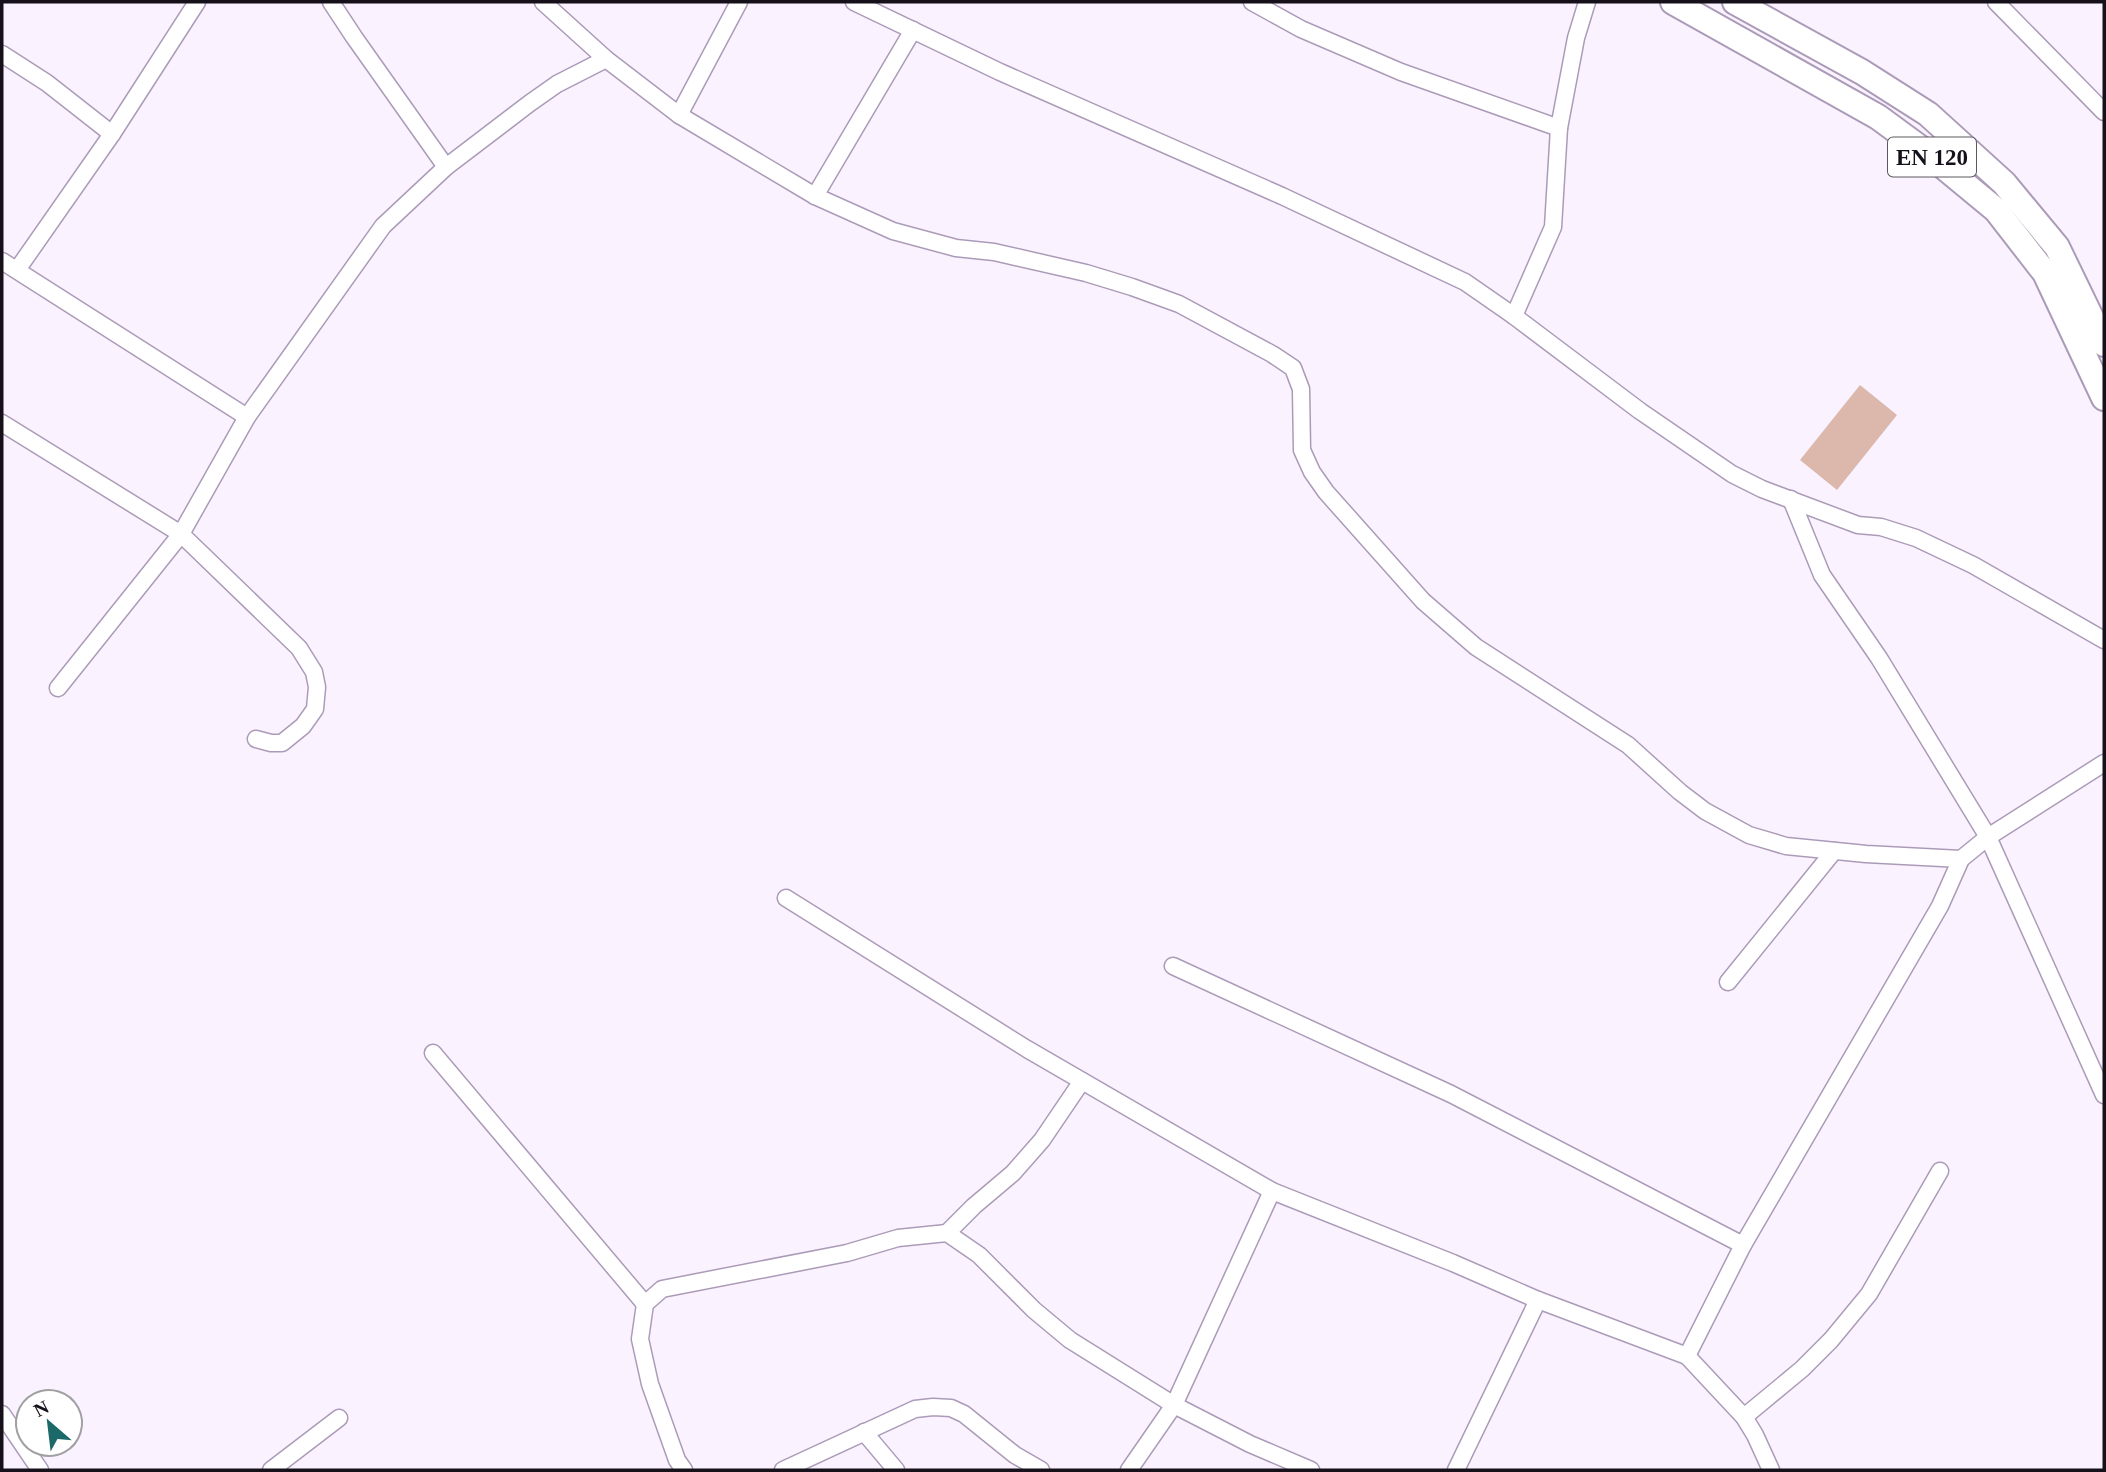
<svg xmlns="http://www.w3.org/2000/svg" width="2106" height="1472" viewBox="0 0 2106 1472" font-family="'Times New Roman',serif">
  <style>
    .building { fill: #dbb7ac }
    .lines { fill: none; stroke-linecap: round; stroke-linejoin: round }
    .street-casing { stroke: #ac9bb8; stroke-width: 19 }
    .primary-casing { stroke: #ac9bb8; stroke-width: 28 }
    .street { stroke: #fff; stroke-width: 16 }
    .primary { stroke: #fff; stroke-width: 24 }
    .labels { text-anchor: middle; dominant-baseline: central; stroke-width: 5; stroke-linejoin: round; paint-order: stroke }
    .shield { fill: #fff; stroke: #5c585f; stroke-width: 2 }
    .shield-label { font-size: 23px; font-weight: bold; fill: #16101a }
  </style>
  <rect width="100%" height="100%" fill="#faf3ff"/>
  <!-- building -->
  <polygon class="building" points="1860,385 1897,415 1837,490 1800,460"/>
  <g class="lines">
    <defs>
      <g id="street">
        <polyline points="331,2 354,37 446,167"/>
        <polyline points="543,2 606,59 679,115 815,196 893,231 956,248 994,252 1086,273 1132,287 1179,304 1272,354 1293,368 1301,389 1302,450 1312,472 1326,492 1423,601 1476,647 1628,745 1680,792 1705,811 1749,835 1786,846 1866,854 1961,859"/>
        <polyline points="854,2 1000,72 1282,196 1465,282 1514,316 1640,411 1732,474 1762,489 1858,525 1881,527 1916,538 1973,565 2104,640"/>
        <polyline points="1252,2 1301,29 1401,72 1559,128"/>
        <polyline points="1996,2 2104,112"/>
        <polyline points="2,54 47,83 112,134"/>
        <polyline points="679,115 739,2"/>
        <polyline points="815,196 913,30"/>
        <polyline points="2,261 247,417"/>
        <polyline points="17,270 112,134 197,2"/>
        <polyline points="1514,316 1553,227 1559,128 1576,38 1587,2"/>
        <polyline points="2,423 181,534 299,648 314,672 317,687 315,709 303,726 282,743 271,743 256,739"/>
        <polyline points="1791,499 1822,575 1879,658 1988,837 2104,1095"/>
        <polyline points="58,688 181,534 247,417 383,226 446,167 530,103 557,84 606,59"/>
        <polyline points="786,898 1027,1049 1272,1191 1453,1263 1538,1300 1687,1356 1744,1417 1755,1435 1771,1470"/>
        <polyline points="1173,966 1451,1094 1743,1245"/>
        <polyline points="1728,982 1834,851"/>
        <polyline points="433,1053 645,1304"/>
        <polyline points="947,1233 974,1206 1013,1173 1042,1140 1082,1081"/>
        <polyline points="1687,1356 1743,1245 1940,906 1961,859 1988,837 2104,763"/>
        <polyline points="2,1414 40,1470"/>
        <polyline points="1744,1417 1802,1369 1831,1340 1869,1294 1940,1171"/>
        <polyline points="864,1432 896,1470"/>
        <polyline points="271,1470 339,1418"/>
        <polyline points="684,1470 677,1460 650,1384 640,1339 645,1304 662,1289 847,1253 898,1238 947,1233 979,1255 1034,1310 1070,1340 1174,1405 1250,1444 1311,1470"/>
        <polyline points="783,1470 915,1409 933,1407 951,1408 964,1414 1015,1455 1041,1470"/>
        <polyline points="1129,1470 1174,1405 1272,1191"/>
        <polyline points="1456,1470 1538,1300"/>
      </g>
      <g id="primary">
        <polyline points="1673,2 1878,117 1927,153 1996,210 2045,273 2104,398"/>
        <polyline points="1735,2 1862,72 1928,114 2004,183 2057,247 2104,344"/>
      </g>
    </defs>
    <!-- street casing -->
    <use href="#street" class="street-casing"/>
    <!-- primary casing -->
    <use href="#primary" class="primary-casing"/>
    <!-- street -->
    <use href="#street" class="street"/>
    <!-- primary -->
    <use href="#primary" class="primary"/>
  </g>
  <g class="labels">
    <!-- shield labels -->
    <rect class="shield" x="1888" y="137.5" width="88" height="39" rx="5"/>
    <g class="shield-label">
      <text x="1932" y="157">EN 120</text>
    </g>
  </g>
  <!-- border -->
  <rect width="2106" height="1472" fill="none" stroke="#16101a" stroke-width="7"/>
  <!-- north arrow -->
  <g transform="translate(49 1423) rotate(332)"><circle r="33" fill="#ffffff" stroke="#a29fa3" stroke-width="2"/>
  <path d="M0-5L12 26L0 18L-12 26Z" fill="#1c696a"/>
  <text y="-10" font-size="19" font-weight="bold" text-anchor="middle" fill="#16101a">N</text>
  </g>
</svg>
